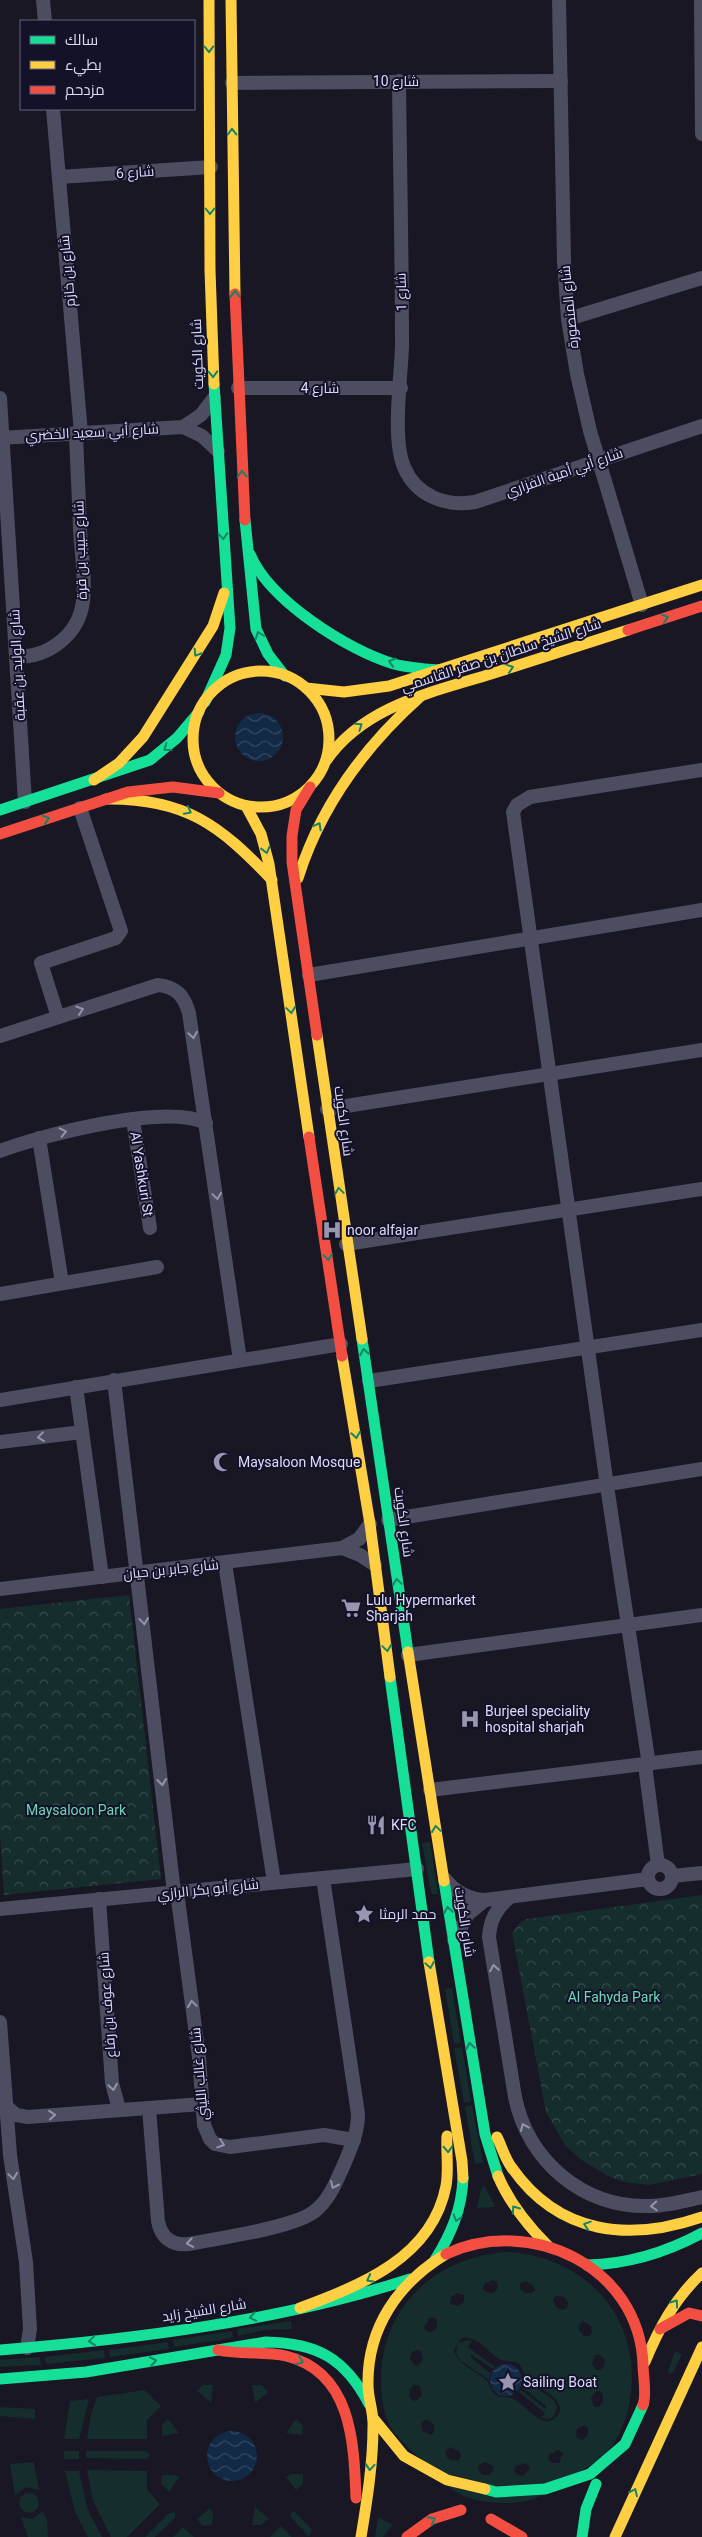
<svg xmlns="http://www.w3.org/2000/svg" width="702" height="2537" viewBox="0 0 702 2537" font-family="Roboto,Cairo,sans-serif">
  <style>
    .grass { fill: #152d2d; fill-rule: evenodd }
    .park { fill: url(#park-crowns) }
    .water { fill: url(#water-waves) }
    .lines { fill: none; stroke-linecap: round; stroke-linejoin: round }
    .street { stroke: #4d4d62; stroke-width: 14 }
    .fast { stroke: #16e098; stroke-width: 11 }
    .slow { stroke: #ffcf43; stroke-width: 11 }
    .jam { stroke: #f24e42; stroke-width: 11 }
    .oneway { stroke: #158366 }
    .oneway2 { stroke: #9594af }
    .labels { text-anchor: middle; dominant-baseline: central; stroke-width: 4; stroke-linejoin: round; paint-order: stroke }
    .street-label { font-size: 14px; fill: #dddbfc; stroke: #141228 }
    .poi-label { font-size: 14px; fill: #dddbfc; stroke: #141228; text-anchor: start }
    .park-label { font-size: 14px; fill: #6bd8b5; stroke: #141228 }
  </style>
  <defs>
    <pattern id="park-crowns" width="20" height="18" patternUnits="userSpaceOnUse" patternTransform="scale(1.25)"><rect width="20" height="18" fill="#152d2d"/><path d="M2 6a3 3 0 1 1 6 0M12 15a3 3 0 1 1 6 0" fill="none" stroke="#374b4c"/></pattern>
    <pattern id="water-waves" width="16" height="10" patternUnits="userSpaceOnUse" patternTransform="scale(1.25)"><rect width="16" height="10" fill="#132a47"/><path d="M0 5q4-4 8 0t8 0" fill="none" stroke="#354862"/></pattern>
  </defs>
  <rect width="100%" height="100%" fill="#181723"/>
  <!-- grass -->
  <g class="grass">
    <polygon points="430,1842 438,1894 432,1894 430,1888 422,1843"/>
    <polygon points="452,1988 461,2043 454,2044 445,1989"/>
    <polygon points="462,2047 471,2101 464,2103 454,2048"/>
    <polygon points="472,2105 483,2162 475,2164 465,2107"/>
    <polygon points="485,2186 495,2207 477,2208 481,2188"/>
    <path d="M506,2252C583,2256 640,2314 631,2393C629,2412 621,2436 608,2451C599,2462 581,2470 569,2478C547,2493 533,2504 505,2503C462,2502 452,2492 424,2463C414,2452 399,2441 391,2428C383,2415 381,2394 381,2379C382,2306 436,2257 506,2252ZM493,2280L497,2282L498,2288L493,2293L486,2292L483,2289L484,2284ZM526,2281L534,2286L535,2290L532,2293H525L520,2289V2284ZM457,2293L464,2295V2301L459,2306L450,2304L451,2297ZM556,2296L564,2297L568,2303L567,2308L562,2310L556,2307L553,2300ZM429,2318H436L437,2328L432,2332L426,2331L424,2328ZM583,2321L591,2326L592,2333L589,2336H584L579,2330V2325ZM462,2338C478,2335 488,2353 501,2360C506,2362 513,2360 519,2364C523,2368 523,2373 526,2377C533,2387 573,2400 556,2417C542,2432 524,2402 511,2398C506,2396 501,2398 496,2395C490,2391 491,2384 486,2380C476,2370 456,2365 454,2349ZM417,2350L421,2351L423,2357L422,2362L416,2366L410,2359L412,2352ZM595,2355H600L605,2360L604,2367L601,2370H596L592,2364ZM414,2385H418C423,2391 423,2397 416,2401L412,2400L409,2396L410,2389ZM599,2391L603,2394V2401L599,2407H594L591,2398L595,2392ZM424,2420H429L434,2425V2432L431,2435L423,2431L421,2424ZM585,2425L588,2428V2435L583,2440L578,2439L576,2436L577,2429ZM450,2447L459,2451L461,2456L459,2460C452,2462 446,2459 445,2452ZM558,2450L563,2453L559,2463H552L549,2460V2455ZM485,2462L494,2467L493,2471L488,2475H483L478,2470L479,2465ZM526,2463L530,2468L523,2476L516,2474L514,2470L516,2466Z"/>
    <polygon points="291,2321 292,2329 265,2330 238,2336 237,2329"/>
    <polygon points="232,2331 233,2338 174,2347 173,2340"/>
    <polygon points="468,2340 472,2341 468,2347 495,2367 493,2369 471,2354 471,2358 490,2373 489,2380 460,2360 456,2354 458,2343"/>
    <polygon points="168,2342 169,2349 110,2357 109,2350"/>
    <polygon points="104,2350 105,2358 46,2364 45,2357"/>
    <polygon points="675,2351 682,2354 673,2373 669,2374 668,2371"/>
    <polygon points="40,2357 41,2365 0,2367 0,2360"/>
    <polygon points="523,2379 554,2400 557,2407 554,2417 548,2419 541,2418 545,2413 519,2392 521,2390 546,2409 546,2406 522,2387"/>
    <polygon points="203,2385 213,2385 211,2403 197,2391"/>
    <polygon points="252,2385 262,2385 268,2392 255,2403"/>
    <polygon points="145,2390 161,2406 147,2420 147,2439 87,2439 91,2415 97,2397"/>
    <polygon points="89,2399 79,2439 64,2439 70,2401"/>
    <polygon points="0,2407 35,2409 35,2419 0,2416"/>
    <polygon points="168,2419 179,2433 162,2436 162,2425"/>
    <polygon points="296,2419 303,2426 302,2435 286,2433"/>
    <rect x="64" y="2451" width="15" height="8"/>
    <polygon points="86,2451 146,2451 151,2455 146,2459 86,2458"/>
    <polygon points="34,2462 39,2490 26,2487 15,2495 10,2464"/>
    <polygon points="87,2470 147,2471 147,2490 160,2504 127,2537 111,2537 93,2501"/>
    <polygon points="65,2471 79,2471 87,2508 102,2537 88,2537 75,2512"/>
    <polygon points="291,2474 303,2474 303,2484 296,2490 286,2477"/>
    <polygon points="162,2475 174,2475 179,2477 169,2492 161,2484"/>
    <circle cx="29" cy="2503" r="10"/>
    <polygon points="255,2507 269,2519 261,2525 252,2525"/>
    <polygon points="210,2508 213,2514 212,2525 203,2526 197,2519"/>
    <polygon points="43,2511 47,2520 48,2537 28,2537 21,2517 33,2519"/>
    <polygon points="175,2512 175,2518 155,2537 145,2537 169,2513"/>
    <polygon points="291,2512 295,2512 312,2529 309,2537 291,2517"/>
    <polygon points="378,2517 393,2525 383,2537 375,2537"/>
    <polygon points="281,2526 292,2537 270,2537"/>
    <polygon points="183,2527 194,2537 173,2537"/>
  </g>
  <!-- park -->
  <g class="park">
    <polygon points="129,1595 161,1879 4,1895 0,1835 0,1609"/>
    <polygon points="702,1895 702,2174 649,2185 624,2182 608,2176 580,2159 565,2145 546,2112 512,1933 519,1924 526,1919"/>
  </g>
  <!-- water -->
  <g class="water">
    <circle cx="259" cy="737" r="24"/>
    <circle cx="506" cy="2380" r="16"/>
    <circle cx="232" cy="2456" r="25"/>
  </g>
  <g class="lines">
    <!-- street -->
    <g class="street">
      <polyline points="43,0 45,21"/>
      <polyline points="559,0 564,261 568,319 577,374 590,431 642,605"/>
      <polyline points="701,0 702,134"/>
      <path d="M399,81C400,170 402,258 402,346C401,378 392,439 404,467C416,496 446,507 475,502L702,426"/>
      <polyline points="232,83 561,81"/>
      <polyline points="53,109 81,433"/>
      <polyline points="59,177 211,167"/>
      <polyline points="568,319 702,278"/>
      <polyline points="238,388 401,388"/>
      <polyline points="0,398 25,802"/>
      <polyline points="183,427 201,415 214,398"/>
      <polyline points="0,438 183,427 202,436 218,451"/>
      <path d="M16,657C49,657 79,635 83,601C86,578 81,552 80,529C79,497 77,465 76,433"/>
      <polyline points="309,975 702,910"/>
      <polyline points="58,1017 41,963 116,938 121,931 80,808"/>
      <path d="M0,1036L158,985C177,987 184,996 189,1013L240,1360"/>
      <polyline points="327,1109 702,1050"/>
      <polyline points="133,1120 150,1228"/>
      <polyline points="39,1138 62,1283"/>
      <path d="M0,1151C43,1135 165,1103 206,1123"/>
      <polyline points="346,1244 702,1189"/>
      <polyline points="0,1294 157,1267"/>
      <polyline points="114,1380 174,1892"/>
      <polyline points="369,1381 702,1330"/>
      <polyline points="76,1387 102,1577"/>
      <polyline points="0,1400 341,1344"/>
      <polyline points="0,1442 82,1432"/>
      <polyline points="388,1520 702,1469"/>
      <polyline points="342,1548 360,1555 375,1565"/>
      <polyline points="225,1563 274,1882"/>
      <polyline points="0,1589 342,1548 359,1539 370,1524"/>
      <polyline points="408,1655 702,1615"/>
      <polyline points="645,1765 658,1865"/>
      <polyline points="649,1765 607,1486 513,812 517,805 530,797 702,770"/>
      <polyline points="430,1790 702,1757"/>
      <circle cx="660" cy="1877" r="12"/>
      <polyline points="672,1876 702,1873"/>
      <path d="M445,1879C455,1892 468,1899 485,1900L648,1879"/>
      <polyline points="177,1892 199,2057 204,2125 210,2139 215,2144 230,2147 324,2135 354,2140"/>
      <path d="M509,1898C496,1909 490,1920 489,1937L515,2097C528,2161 583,2208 649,2206C667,2206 684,2201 702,2197"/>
      <polyline points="99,1899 112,2083 119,2109"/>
      <polyline points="0,1909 417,1869"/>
      <polyline points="454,1940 468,1914 485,1900"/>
      <polyline points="0,2022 10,2155 26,2262 30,2329 27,2348"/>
      <polyline points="7,2107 16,2115 28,2117 202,2104"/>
      <path d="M149,2108L158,2221C161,2238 172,2246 189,2244C218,2238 294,2228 315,2211C329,2200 335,2184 342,2169C350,2150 358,2134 358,2114L323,1878"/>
    </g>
    <!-- fast -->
    <g class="fast">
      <polyline points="245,520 256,629 268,654 285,676"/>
      <path d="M250,554C269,600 347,650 394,664C409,668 425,669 440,670"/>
      <polyline points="205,702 226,655 230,628 214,384"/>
      <polyline points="0,810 150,760 177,738 199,712"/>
      <polyline points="362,1339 408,1652"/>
      <polyline points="390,1677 429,1962"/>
      <polyline points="444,1881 485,2134 498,2176"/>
      <path d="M435,2260C451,2234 462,2209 463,2178"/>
      <path d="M587,2265C629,2264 665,2253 702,2233"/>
      <path d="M0,2350C135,2339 281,2321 410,2279"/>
      <path d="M0,2379L86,2372L266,2342C317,2343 345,2358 369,2404"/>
      <polyline points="485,2489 496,2492 545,2489 590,2474 625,2444 643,2405"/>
      <polyline points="582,2537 586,2509 596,2484"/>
    </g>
    <!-- slow -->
    <g class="slow">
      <polyline points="209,0 210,270 214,384"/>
      <polyline points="231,0 235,294"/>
      <circle cx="261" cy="739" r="68"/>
      <polyline points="306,688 344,692 389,686 702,585"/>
      <path d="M326,761C364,705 434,692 494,673C539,659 583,644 628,630"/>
      <polyline points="94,780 119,763 143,737 213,626 224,593"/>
      <path d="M106,799C185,798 220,825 272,880"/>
      <polyline points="246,806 261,834 269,864 309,1137"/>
      <path d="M298,878C321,805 364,747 420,697"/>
      <polyline points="317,1035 362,1339"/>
      <polyline points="342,1356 370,1524 390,1677"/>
      <polyline points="408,1652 444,1881"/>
      <polyline points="429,1962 462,2161 463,2178"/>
      <path d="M497,2137C502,2147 505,2159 512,2168C559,2235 630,2242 702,2217"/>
      <path d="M498,2176C510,2204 527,2225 548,2246"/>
      <path d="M300,2308C361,2285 432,2258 446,2186C449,2170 446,2153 447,2136"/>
      <path d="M645,2362C659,2328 675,2298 702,2273"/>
      <polyline points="373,2418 404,2456 447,2480 485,2489"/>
      <path d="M361,2537C367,2501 373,2463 373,2427C374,2413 368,2399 368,2385C367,2328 398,2283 446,2254"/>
      <polyline points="615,2537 702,2347"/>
    </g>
    <!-- jam -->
    <g class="jam">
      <polyline points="235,294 245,520"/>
      <polyline points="628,630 702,606"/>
      <polyline points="310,787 296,810 292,836 292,862 317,1035"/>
      <polyline points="0,834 128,792 173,787 219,793"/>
      <polyline points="309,1137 342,1356"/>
      <path d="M446,2254C530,2215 639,2266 643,2364C643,2376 647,2395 643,2405"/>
      <polyline points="660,2329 689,2313 702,2316"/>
      <path d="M218,2350C240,2355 264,2351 286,2356C352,2372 354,2443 356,2498"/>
      <polyline points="491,2519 522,2537"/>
      <polyline points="407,2537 432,2519 461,2510"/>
    </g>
  </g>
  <!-- one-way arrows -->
  <defs><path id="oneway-chevron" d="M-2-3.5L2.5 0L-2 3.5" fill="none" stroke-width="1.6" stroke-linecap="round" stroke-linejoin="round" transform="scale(1.25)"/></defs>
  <g class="oneway">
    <use href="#oneway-chevron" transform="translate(209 49) rotate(89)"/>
    <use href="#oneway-chevron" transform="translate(232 132) rotate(-91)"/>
    <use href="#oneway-chevron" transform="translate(210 211) rotate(90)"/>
    <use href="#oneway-chevron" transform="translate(235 294) rotate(-91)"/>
    <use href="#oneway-chevron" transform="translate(213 374) rotate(88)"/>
    <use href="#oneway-chevron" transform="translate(242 474) rotate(-93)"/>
    <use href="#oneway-chevron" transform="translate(223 536) rotate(86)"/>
    <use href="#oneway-chevron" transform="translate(665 618) rotate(-18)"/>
    <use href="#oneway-chevron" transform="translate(259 635) rotate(-111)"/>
    <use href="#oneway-chevron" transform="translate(197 653) rotate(123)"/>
    <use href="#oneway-chevron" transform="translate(392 662) rotate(-163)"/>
    <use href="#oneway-chevron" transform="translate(510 668) rotate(-18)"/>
    <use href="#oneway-chevron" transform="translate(359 726) rotate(-34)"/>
    <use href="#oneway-chevron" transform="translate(167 748) rotate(143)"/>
    <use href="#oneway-chevron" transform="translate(188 811) rotate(27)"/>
    <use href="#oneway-chevron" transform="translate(46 819) rotate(-18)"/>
    <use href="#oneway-chevron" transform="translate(318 826) rotate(-61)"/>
    <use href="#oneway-chevron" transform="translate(266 850) rotate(76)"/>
    <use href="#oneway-chevron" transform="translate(291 1010) rotate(82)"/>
    <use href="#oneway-chevron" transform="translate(339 1191) rotate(-98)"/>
    <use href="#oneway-chevron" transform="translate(328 1257) rotate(82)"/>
    <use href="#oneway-chevron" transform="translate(364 1352) rotate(-100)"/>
    <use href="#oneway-chevron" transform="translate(356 1435) rotate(81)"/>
    <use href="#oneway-chevron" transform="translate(397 1582) rotate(-98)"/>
    <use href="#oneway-chevron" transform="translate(387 1648) rotate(82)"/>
    <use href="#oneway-chevron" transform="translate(436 1829) rotate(-98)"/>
    <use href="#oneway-chevron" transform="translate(448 1910) rotate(-99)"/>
    <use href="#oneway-chevron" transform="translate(430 1965) rotate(81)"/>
    <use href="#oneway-chevron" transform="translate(470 2046) rotate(-99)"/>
    <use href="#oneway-chevron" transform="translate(448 2149) rotate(87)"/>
    <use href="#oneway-chevron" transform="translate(515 2209) rotate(-125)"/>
    <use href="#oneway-chevron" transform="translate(457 2218) rotate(108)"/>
    <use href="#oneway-chevron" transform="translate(587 2225) rotate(-162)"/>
    <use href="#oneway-chevron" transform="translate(370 2279) rotate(153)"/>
    <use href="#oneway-chevron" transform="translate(675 2303) rotate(-54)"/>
    <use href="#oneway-chevron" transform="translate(253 2317) rotate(170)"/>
    <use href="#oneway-chevron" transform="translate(92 2341) rotate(173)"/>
    <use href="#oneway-chevron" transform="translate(153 2361) rotate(-10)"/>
    <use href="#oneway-chevron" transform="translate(300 2361) rotate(21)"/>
    <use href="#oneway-chevron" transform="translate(370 2467) rotate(95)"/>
    <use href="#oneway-chevron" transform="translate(634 2492) rotate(-65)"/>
    <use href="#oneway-chevron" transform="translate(432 2520) rotate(-27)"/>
  </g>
  <g class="oneway2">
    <use href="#oneway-chevron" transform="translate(80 1010) rotate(-18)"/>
    <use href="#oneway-chevron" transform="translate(193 1035) rotate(81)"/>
    <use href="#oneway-chevron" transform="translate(63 1132) rotate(-13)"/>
    <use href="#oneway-chevron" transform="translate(217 1196) rotate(82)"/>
    <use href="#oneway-chevron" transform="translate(41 1437) rotate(173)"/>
    <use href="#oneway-chevron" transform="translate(144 1621) rotate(84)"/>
    <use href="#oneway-chevron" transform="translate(162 1782) rotate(84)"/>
    <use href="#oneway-chevron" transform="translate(494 1968) rotate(-99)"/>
    <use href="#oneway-chevron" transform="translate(192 2004) rotate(-98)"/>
    <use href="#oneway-chevron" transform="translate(113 2087) rotate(80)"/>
    <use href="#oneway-chevron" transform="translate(52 2115) rotate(-5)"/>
    <use href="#oneway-chevron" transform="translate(524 2127) rotate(-113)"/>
    <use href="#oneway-chevron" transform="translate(221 2144) rotate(19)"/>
    <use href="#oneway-chevron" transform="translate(13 2176) rotate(82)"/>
    <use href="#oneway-chevron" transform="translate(334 2185) rotate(114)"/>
    <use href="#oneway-chevron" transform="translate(654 2206) rotate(177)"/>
    <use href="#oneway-chevron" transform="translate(190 2243) rotate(170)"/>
  </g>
  <!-- icons -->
  <defs>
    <symbol id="hospital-bare" viewBox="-9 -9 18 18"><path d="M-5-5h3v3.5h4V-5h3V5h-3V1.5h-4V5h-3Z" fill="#9896b0" stroke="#141228" stroke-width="2.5" paint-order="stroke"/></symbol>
    <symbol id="mosque-bare" viewBox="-9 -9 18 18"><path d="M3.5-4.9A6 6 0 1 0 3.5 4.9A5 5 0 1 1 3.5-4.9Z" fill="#9896b0" stroke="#141228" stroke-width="2.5" paint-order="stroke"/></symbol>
    <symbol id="supermarket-bare" viewBox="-9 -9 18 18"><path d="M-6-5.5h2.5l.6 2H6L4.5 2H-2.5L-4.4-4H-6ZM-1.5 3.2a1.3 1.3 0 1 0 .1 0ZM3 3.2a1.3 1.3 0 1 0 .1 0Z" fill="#9896b0" stroke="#141228" stroke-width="2.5" paint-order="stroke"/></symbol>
    <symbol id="restaurant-bare" viewBox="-9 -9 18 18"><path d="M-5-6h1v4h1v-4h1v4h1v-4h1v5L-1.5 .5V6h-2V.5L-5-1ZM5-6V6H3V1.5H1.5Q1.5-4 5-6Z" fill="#9896b0" stroke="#141228" stroke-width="2.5" paint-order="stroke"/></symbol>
    <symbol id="sight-bare" viewBox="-9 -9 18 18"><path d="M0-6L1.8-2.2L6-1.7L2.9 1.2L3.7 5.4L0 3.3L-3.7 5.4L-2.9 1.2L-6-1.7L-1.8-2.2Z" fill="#9896b0" stroke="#141228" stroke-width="2.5" paint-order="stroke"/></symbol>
  </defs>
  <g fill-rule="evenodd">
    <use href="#hospital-bare" x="318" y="1216" width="28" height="28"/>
    <use href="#mosque-bare" x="209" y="1448" width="28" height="28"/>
    <use href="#supermarket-bare" x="337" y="1594" width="28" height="28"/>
    <use href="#hospital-bare" x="456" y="1705" width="28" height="28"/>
    <use href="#restaurant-bare" x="362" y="1811" width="28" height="28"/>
    <use href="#sight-bare" x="350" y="1900" width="28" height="28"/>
    <use href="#sight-bare" x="494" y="2368" width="28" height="28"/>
  </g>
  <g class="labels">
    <!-- street labels -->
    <g class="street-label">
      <text x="396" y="81">شارع 10</text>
      <text transform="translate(135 172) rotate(-4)">شارع 6</text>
      <text transform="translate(67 271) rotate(-95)">شارع بن خازم</text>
      <text transform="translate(401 292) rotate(-91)">شارع 1</text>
      <text transform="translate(569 307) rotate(-96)">شارع المنصورة</text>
      <text transform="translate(197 354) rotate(-92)">شارع الكويت</text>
      <text x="320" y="388">شارع 4</text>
      <text transform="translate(92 432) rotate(-3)">شارع أبي سعيد الخضري</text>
      <text transform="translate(564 472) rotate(-19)">شارع أبي أمية الفزاري</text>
      <text transform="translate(80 550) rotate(-92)">شارع حبيب بن قرة</text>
      <text transform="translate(501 655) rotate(-18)">شارع الشيخ سلطان بن صقر القاسمي</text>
      <text transform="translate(17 665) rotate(-93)">شارع الوليد بن عقبة</text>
      <text transform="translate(344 1121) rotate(82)">شارع الكويت</text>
      <text transform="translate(142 1174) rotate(81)">Al Yashkuri St</text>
      <text transform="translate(404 1522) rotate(82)">شارع الكويت</text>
      <text transform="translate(171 1569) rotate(-6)">شارع جابر بن حيان</text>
      <text transform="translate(208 1889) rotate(-6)">شارع أبو بكر الرازي</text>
      <text transform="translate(465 1922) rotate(81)">شارع الكويت</text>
      <text transform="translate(107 2005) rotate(-94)">شارع عوف بن رفاع</text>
      <text transform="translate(199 2074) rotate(-95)">شارع غالب الليثي</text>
      <text transform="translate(204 2310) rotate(-9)">شارع الشيخ زايد</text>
    </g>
    <!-- poi labels -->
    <g class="poi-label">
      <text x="347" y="1230">noor alfajar</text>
      <text x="238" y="1462">Maysaloon Mosque</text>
      <text x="366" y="1600">Lulu Hypermarket<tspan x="366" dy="16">Sharjah</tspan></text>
      <text x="485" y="1711">Burjeel speciality<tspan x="485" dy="16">hospital sharjah</tspan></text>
      <text x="391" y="1825">KFC</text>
      <text x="379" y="1914">حمد الرمثا</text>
      <text x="523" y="2382">Sailing Boat</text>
    </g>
    <!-- park labels -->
    <g class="park-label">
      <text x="76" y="1810">Maysaloon Park</text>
      <text x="614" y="1997">Al Fahyda Park</text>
    </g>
  </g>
  <!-- legend -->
  <rect x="20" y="20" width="175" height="90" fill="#141228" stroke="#64627d"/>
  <rect x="30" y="36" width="25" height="8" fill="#16e098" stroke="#64627d"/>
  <text x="65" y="45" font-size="15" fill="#dddbfc">سالك</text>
  <rect x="30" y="61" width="25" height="8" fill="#ffcf43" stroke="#64627d"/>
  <text x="65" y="70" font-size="15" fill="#dddbfc">بطيء</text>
  <rect x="30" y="86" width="25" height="8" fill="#f24e42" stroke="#64627d"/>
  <text x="65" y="95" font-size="15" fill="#dddbfc">مزدحم</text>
</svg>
